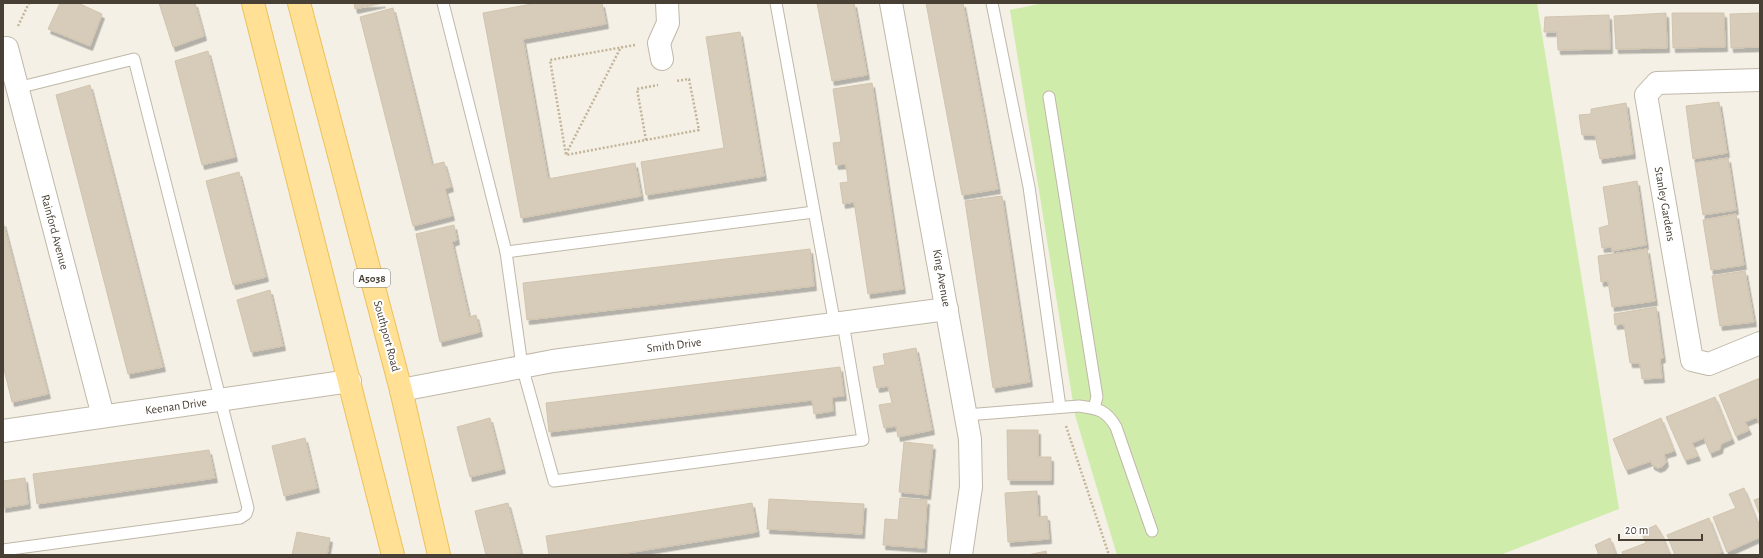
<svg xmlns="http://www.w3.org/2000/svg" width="1763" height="558" viewBox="0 0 1763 558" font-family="'Alegreya Sans',sans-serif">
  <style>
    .green { fill: #cfecab }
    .building { fill: #d7ccba; stroke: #d2c4ad; filter: url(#shadow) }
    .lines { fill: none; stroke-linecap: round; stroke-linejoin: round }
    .lane-casing { stroke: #c0b8a8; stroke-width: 13 }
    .street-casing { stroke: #c0b8a8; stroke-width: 24 }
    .primary-casing { stroke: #edc15b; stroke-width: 24 }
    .path { stroke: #c3b498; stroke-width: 2.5; stroke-dasharray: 2 2; stroke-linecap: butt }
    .lane { stroke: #fff; stroke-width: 11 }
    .street { stroke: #fff; stroke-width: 22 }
    .primary { stroke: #ffe094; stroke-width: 22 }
    .labels { text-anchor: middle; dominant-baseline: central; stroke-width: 4; stroke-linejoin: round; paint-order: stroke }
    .shield { fill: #fff; stroke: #7f7972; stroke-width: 1 }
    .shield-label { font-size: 11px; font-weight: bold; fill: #484035 }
    .street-label { font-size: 12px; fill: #484035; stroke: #fff }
  </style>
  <defs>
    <filter id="shadow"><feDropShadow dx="2.5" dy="4.5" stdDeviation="0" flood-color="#0004"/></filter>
  </defs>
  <rect width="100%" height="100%" fill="#f4f0e6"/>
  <!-- green -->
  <polygon class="green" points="1044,3 1537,3 1619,509 1500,555 1117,555 1075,415 1010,10"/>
  <!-- building -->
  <g class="building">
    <polygon points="60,3 78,3 102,14 90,46 48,29"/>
    <polygon points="159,3 195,3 204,36 173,47"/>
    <polygon points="354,3 383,3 355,9"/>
    <polygon points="537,3 602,3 606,24 523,39 548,179 635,163 641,196 521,218 483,13"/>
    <polygon points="817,3 854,3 867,75 832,81"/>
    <polygon points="926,3 963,3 998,189 962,195"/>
    <polygon points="393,8 432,165 444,162 451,187 445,189 452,216 413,226 360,17"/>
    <polygon points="1666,13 1667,48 1616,49 1614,16"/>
    <polygon points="1672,13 1724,13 1725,47 1673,48"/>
    <polygon points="1760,13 1760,47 1731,48 1730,14"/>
    <polygon points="1609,15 1610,49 1558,50 1557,32 1544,32 1545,17"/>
    <polygon points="740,32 764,176 646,195 641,162 724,148 706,37"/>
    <polygon points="208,51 235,157 202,165 175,61"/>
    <polygon points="872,83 903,289 868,294 854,202 843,204 840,183 848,182 846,164 836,165 833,143 841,142 833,89"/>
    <polygon points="90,85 163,367 128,374 56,95"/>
    <polygon points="1719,102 1727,153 1693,159 1686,106"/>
    <polygon points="1626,103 1633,154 1600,159 1595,135 1582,135 1579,115 1591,114 1591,109"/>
    <polygon points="1728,158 1736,210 1703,215 1695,163"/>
    <polygon points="239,172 266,277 233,285 206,181"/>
    <polygon points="1637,181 1646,245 1612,251 1612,247 1602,248 1599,228 1609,225 1603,187"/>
    <polygon points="1002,196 1030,382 993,388 965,201"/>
    <polygon points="1736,214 1744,265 1711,270 1703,220"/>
    <polygon points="3,222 48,394 12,402 3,365"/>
    <polygon points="454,225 457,240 452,242 469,317 476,315 480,332 440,342 416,234"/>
    <polygon points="810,249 814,286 527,320 523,283"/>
    <polygon points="1647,249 1655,301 1612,307 1608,281 1601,282 1598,256"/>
    <polygon points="1745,271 1754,322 1720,326 1712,276"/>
    <polygon points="270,290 283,346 251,352 237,300"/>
    <polygon points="1656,307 1663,358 1660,359 1662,378 1642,379 1640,363 1630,363 1624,324 1615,325 1614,314"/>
    <polygon points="916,348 932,430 898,437 896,426 884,428 879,405 892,403 888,386 877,388 873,367 885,365 883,354"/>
    <polygon points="840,367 844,396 832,397 833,411 814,414 812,400 549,432 546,403"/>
    <polygon points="1760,378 1760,427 1757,417 1745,422 1749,430 1736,436 1719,395"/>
    <polygon points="1715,397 1732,439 1721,444 1720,449 1710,453 1704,438 1692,443 1698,456 1685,460 1666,417"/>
    <polygon points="490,418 503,469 470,477 457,427"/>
    <polygon points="1661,418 1674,451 1664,454 1666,462 1663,466 1658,468 1652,465 1651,461 1626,470 1613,439"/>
    <polygon points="1007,430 1038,430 1038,457 1051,457 1051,480 1008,480"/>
    <polygon points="305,438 317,488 284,496 272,446"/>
    <polygon points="904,442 933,445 928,495 899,492"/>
    <polygon points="209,450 215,478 37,504 33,474"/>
    <polygon points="25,478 28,504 3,508 3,481"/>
    <polygon points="1744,488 1760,529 1760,537 1727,552 1713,517 1736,508 1729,494"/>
    <polygon points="1037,491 1038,517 1047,516 1049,539 1008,542 1005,493"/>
    <polygon points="900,498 927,500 924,548 883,545 885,519 898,520"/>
    <polygon points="1760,498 1760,515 1754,500"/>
    <polygon points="769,499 864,504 862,534 767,529"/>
    <polygon points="508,503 521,553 513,555 486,555 475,511"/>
    <polygon points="752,503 757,532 615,555 549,555 546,536"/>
    <polygon points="1709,518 1722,552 1716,555 1675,555 1667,535"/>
    <polygon points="1656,525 1661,533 1670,555 1623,555 1622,552 1646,543 1641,532"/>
    <polygon points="297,532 330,538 327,555 292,555"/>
    <polygon points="1610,538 1616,555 1599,555 1595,545"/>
    <polygon points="1046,551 1047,555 1028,555"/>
  </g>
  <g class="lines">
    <defs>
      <g id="lane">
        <polyline points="443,3 506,252 522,366 554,481 863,440 843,323"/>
        <polyline points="776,3 835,325"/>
        <polyline points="992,3 1029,187 1060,407"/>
        <polyline points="1049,97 1097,397 1094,408"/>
        <polyline points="506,252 814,212"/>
        <path d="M966,415L1079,406C1099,409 1106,410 1116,427L1152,531"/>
        <polyline points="3,550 240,518 246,514 248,508 134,59 17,88"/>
      </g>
      <g id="street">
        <polyline points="891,3 970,439 971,487 961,555"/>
        <polyline points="3,49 7,48 103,416"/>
        <polyline points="662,59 659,43 668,23 667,3"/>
        <polyline points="1760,80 1657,83 1646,95 1692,360 1709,364 1760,343"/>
        <polyline points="401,390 553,361 947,309"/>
        <polyline points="3,431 350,381"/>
      </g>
      <g id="primary">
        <polyline points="253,3 393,555"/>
        <polyline points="299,3 401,390 439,555"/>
      </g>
    </defs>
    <!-- lane casing -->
    <use href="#lane" class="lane-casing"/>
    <!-- street casing -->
    <use href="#street" class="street-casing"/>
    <!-- primary casing -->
    <use href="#primary" class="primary-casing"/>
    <!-- path -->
    <g class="path">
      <polyline points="18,26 29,3"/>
      <polyline points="635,45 550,60 566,155 699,130 689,79 676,81"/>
      <polyline points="646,140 637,89 658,85"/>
      <polyline points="566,154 621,47"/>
      <polyline points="1066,426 1109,555"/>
    </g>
    <!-- lane -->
    <use href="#lane" class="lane"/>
    <!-- street -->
    <use href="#street" class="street"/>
    <!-- primary -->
    <use href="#primary" class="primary"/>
  </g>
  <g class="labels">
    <!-- shield labels -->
    <rect class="shield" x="354" y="269" width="36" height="18" rx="3"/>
    <g class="shield-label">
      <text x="372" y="278">A5038</text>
    </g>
    <!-- street labels -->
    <g class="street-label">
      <text transform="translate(1665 204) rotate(80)">Stanley Gardens</text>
      <text transform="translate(55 232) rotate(75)">Rainford Avenue</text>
      <text transform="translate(942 278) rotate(80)">King Avenue</text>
      <text transform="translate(387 336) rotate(75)">Southport Road</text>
      <text transform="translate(674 345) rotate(-7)">Smith Drive</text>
      <text transform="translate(176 406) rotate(-8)">Keenan Drive</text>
    </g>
  </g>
  <!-- border -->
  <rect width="1763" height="558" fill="none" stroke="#484035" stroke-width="8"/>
  <!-- scale -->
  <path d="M1619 534v6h83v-6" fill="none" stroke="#484035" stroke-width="2"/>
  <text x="1625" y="534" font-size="12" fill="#484035" stroke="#ffffff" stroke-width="3" paint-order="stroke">20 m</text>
</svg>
